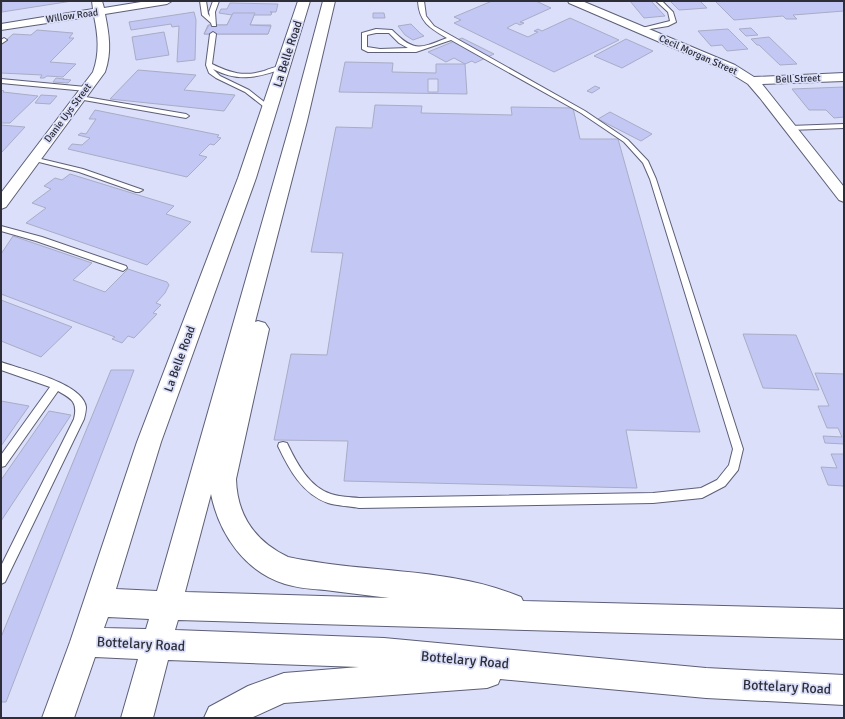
<svg xmlns="http://www.w3.org/2000/svg" width="845" height="719" viewBox="0 0 845 719" font-family="Signika,sans-serif">
  <style>
    .building { fill: #c2c8f3; stroke: #a9acc6; fill-rule: evenodd }
    .lines { fill: none; stroke-linecap: round; stroke-linejoin: round }
    .lane-casing { stroke: #5c5f76; stroke-width: 2 }
    .street-casing { stroke: #5c5f76; stroke-width: 2 }
    .secondary-casing { stroke: #5c5f76; stroke-width: 2 }
    .lane { fill: #fff; fill-rule: evenodd }
    .street { fill: #fff; fill-rule: evenodd }
    .secondary { fill: #fff; fill-rule: evenodd }
    .labels { text-anchor: middle; dominant-baseline: central; stroke-width: 3.5; stroke-linejoin: round; paint-order: stroke }
    .far-street-label { font-size: 10px; fill: #2d2e38; stroke: #dbdffa }
    .street-label { font-size: 12px; fill: #2d2e38; stroke: #dbdffa }
    .near-street-label { font-size: 14px; fill: #2d2e38; stroke: #dbdffa }
  </style>
  <rect width="100%" height="100%" fill="#dbdffa"/>
  <!-- building -->
  <g class="building">
    <polygon points="2,1 72,1 2,12"/>
    <polygon points="492,1 536,1 551,8 520,22 524,23 520,25 516,23 507,28 528,37 538,32 534,31 538,29 542,31 570,18 619,40 554,72 454,23 461,20 454,17"/>
    <polygon points="630,1 651,1 665,16 644,18"/>
    <polygon points="670,1 700,1 707,8 679,10"/>
    <polygon points="715,1 844,1 844,11 793,15 797,19 786,19 783,16 734,20"/>
    <polygon points="230,3 278,4 276,12 270,12 272,12 271,15 254,15 250,25 271,25 268,34 204,34 208,25 227,25 232,15 219,13 221,9 227,9"/>
    <polygon points="194,12 196,20 195,60 177,62 179,26 172,27 171,24 131,30 129,22"/>
    <polygon points="233,13 255,13 250,25 271,26 268,34 204,34 209,25 227,25"/>
    <polygon points="373,13 384,13 385,18 373,18"/>
    <polygon points="411,24 420,33 424,36 413,40 405,35 398,26"/>
    <polygon points="751,28 758,35 746,36 739,29"/>
    <polygon points="728,29 748,49 727,51 722,45 711,46 698,31"/>
    <polygon points="37,30 73,33 69,38 74,38 50,62 76,64 63,77 47,76 44,78 40,78 42,75 1,73 1,45 13,34 31,35"/>
    <polygon points="164,32 169,55 136,60 132,37"/>
    <polygon points="769,37 797,64 780,65 759,45 757,45 751,39"/>
    <polygon points="462,38 494,54 475,63 472,61 465,64 454,58 446,62 428,52"/>
    <polygon points="626,39 653,51 622,68 594,56"/>
    <path d="M345,62L393,63L392,72L436,73V64H465L467,94L339,92ZM428,79H438V92H428Z"/>
    <polygon points="138,70 196,75 184,90 235,95 224,111 110,99"/>
    <polygon points="56,78 64,79 63,79 71,80 68,83 53,82"/>
    <polygon points="595,86 600,88 592,93 587,91"/>
    <polygon points="844,87 844,117 834,118 826,110 809,110 792,89"/>
    <polygon points="1,90 4,91 3,92 38,96 10,123 1,123"/>
    <polygon points="41,95 57,96 50,104 35,103"/>
    <polygon points="375,105 422,106 421,113 512,115 511,107 573,108 580,139 618,139 700,432 626,430 637,488 344,481 348,441 274,440 291,354 327,355 343,253 311,252 336,127 372,128"/>
    <polygon points="95,110 219,135 217,137 221,138 214,145 210,144 199,155 207,157 187,177 68,149 72,144 82,145 90,138 78,135 81,133 86,134 96,119 89,119"/>
    <polygon points="610,112 652,134 641,141 598,119"/>
    <polygon points="1,125 25,127 2,152 1,152"/>
    <polygon points="70,174 174,206 166,214 191,222 147,265 26,223 46,208 32,203 51,189 44,186 55,178 62,180"/>
    <polygon points="13,236 92,263 73,280 105,292 128,269 167,282 169,285 165,293 156,303 161,305 153,313 157,314 134,338 128,336 122,343 112,339 115,337 1,294 1,254"/>
    <polygon points="1,300 72,327 41,357 1,341"/>
    <polygon points="743,334 796,335 819,390 763,388"/>
    <polygon points="111,370 134,370 6,702 1,702 1,637"/>
    <polygon points="815,373 844,374 844,444 825,443 823,436 842,437 838,428 827,428 818,406 829,406"/>
    <polygon points="1,401 29,406 1,446"/>
    <polygon points="49,411 71,415 1,521 1,480"/>
    <polygon points="831,454 844,454 844,489 843,486 828,485 821,467 837,468"/>
  </g>
  <g class="lines">
    <defs>
      <g id="lane">
        <polygon points="200,1 206,1 208,14 210,17 209,12 213,1 219,1 215,12 216,26 212,26 211,23 202,15"/>
        <path d="M418,1H424L426,16L434,26L585,111L628,140L648,161L656,179L743,449L738,470L725,486L702,498L653,503L359,508C349,506 338,506 328,503C302,494 289,469 278,446L279,443L283,442L287,443C296,462 309,487 331,494C340,497 350,497 359,498L653,493L701,488L717,480L729,465L733,449L650,179L643,163L624,142L581,113L451,40L416,52H368L362,49V33L376,29L392,30C414,52 419,49 447,38C430,28 419,22 418,1ZM376,33H389L399,43L408,48L380,49L367,47V35Z"/>
        <polygon points="656,1 662,1 673,12 676,22 668,26 638,31 638,29 670,21 668,12"/>
        <path d="M213,32L216,34L212,64C230,73 244,77 264,71C270,69 278,65 285,66V68C258,77 240,83 213,69L220,76L249,90L272,108V110H268L245,92L216,78L209,73L206,65L210,34Z"/>
        <polygon points="4,38 7,40 1,44 1,40"/>
        <polygon points="1,79 86,87 89,89 86,91 1,83"/>
        <polygon points="80,96 186,114 189,116 186,118 78,99 78,97"/>
        <polygon points="844,124 844,128 790,130 787,128 790,126"/>
        <polygon points="33,157 83,169 143,190 139,192 136,192 79,172 31,160 31,158"/>
        <polygon points="1,226 42,237 126,266 127,268 123,271 120,270 36,241 1,231"/>
        <path d="M1,362C20,369 83,383 86,407C86,411 85,415 84,419L5,582L1,584V566L74,419C78,402 72,399 58,391L5,466L1,467V455L50,387L1,370Z"/>
      </g>
      <g id="street">
        <path d="M92,1H102L104,8L147,1H172L167,4L105,14C109,34 112,52 105,72L6,207L1,209V193L93,72C100,53 98,35 94,16L1,30V24L93,9Z"/>
        <polygon points="568,1 582,1 735,65 754,77 844,73 844,81 762,84 844,187 844,202 839,200 760,98 748,84 727,71 569,3"/>
      </g>
      <path id="secondary" d="M298,1H310L256,178L161,442L116,589L157,591L291,121L323,1H335L307,121L255,322L258,321L265,323L269,329L236,479C237,516 255,541 288,557C365,574 447,566 521,597L523,601L844,609V639L178,620L175,630L384,638L706,668L844,675V705L706,698L500,679L498,684L487,688L284,703L251,718H204L209,707L248,686L284,673L359,667L168,660L153,718H121L138,659L95,657L74,718H42L70,642L137,442L238,178ZM211,494C219,534 245,572 285,584C298,588 312,589 325,590C346,593 368,595 389,598L185,592ZM108,617L149,619L146,629L104,628Z"/>
    </defs>
    <!-- lane casing -->
    <use href="#lane" class="lane-casing"/>
    <!-- street casing -->
    <use href="#street" class="street-casing"/>
    <!-- secondary casing -->
    <use href="#secondary" class="secondary-casing"/>
    <!-- lane -->
    <use href="#lane" class="lane"/>
    <!-- street -->
    <use href="#street" class="street"/>
    <!-- secondary -->
    <use href="#secondary" class="secondary"/>
  </g>
  <g class="labels">
    <!-- far-street labels -->
    <g class="far-street-label">
      <text transform="translate(72 16) rotate(-8)">Willow Road</text>
      <text transform="translate(698 55) rotate(24)">Cecil Morgan Street</text>
      <text transform="translate(798 79) rotate(-2)">Bell Street</text>
      <text transform="translate(68 113) rotate(-53)">Danie Uys Street</text>
    </g>
    <!-- street labels -->
    <g class="street-label">
      <text transform="translate(288 54) rotate(-72)">La Belle Road</text>
      <text transform="translate(180 359) rotate(-70)">La Belle Road</text>
    </g>
    <!-- near-street labels -->
    <g class="near-street-label">
      <text transform="translate(141 644) rotate(3)">Bottelary Road</text>
      <text transform="translate(465 660) rotate(5)">Bottelary Road</text>
      <text transform="translate(787 687) rotate(3)">Bottelary Road</text>
    </g>
  </g>
  <!-- border -->
  <rect width="845" height="719" fill="none" stroke="#2d2e38" stroke-width="4"/>
</svg>
